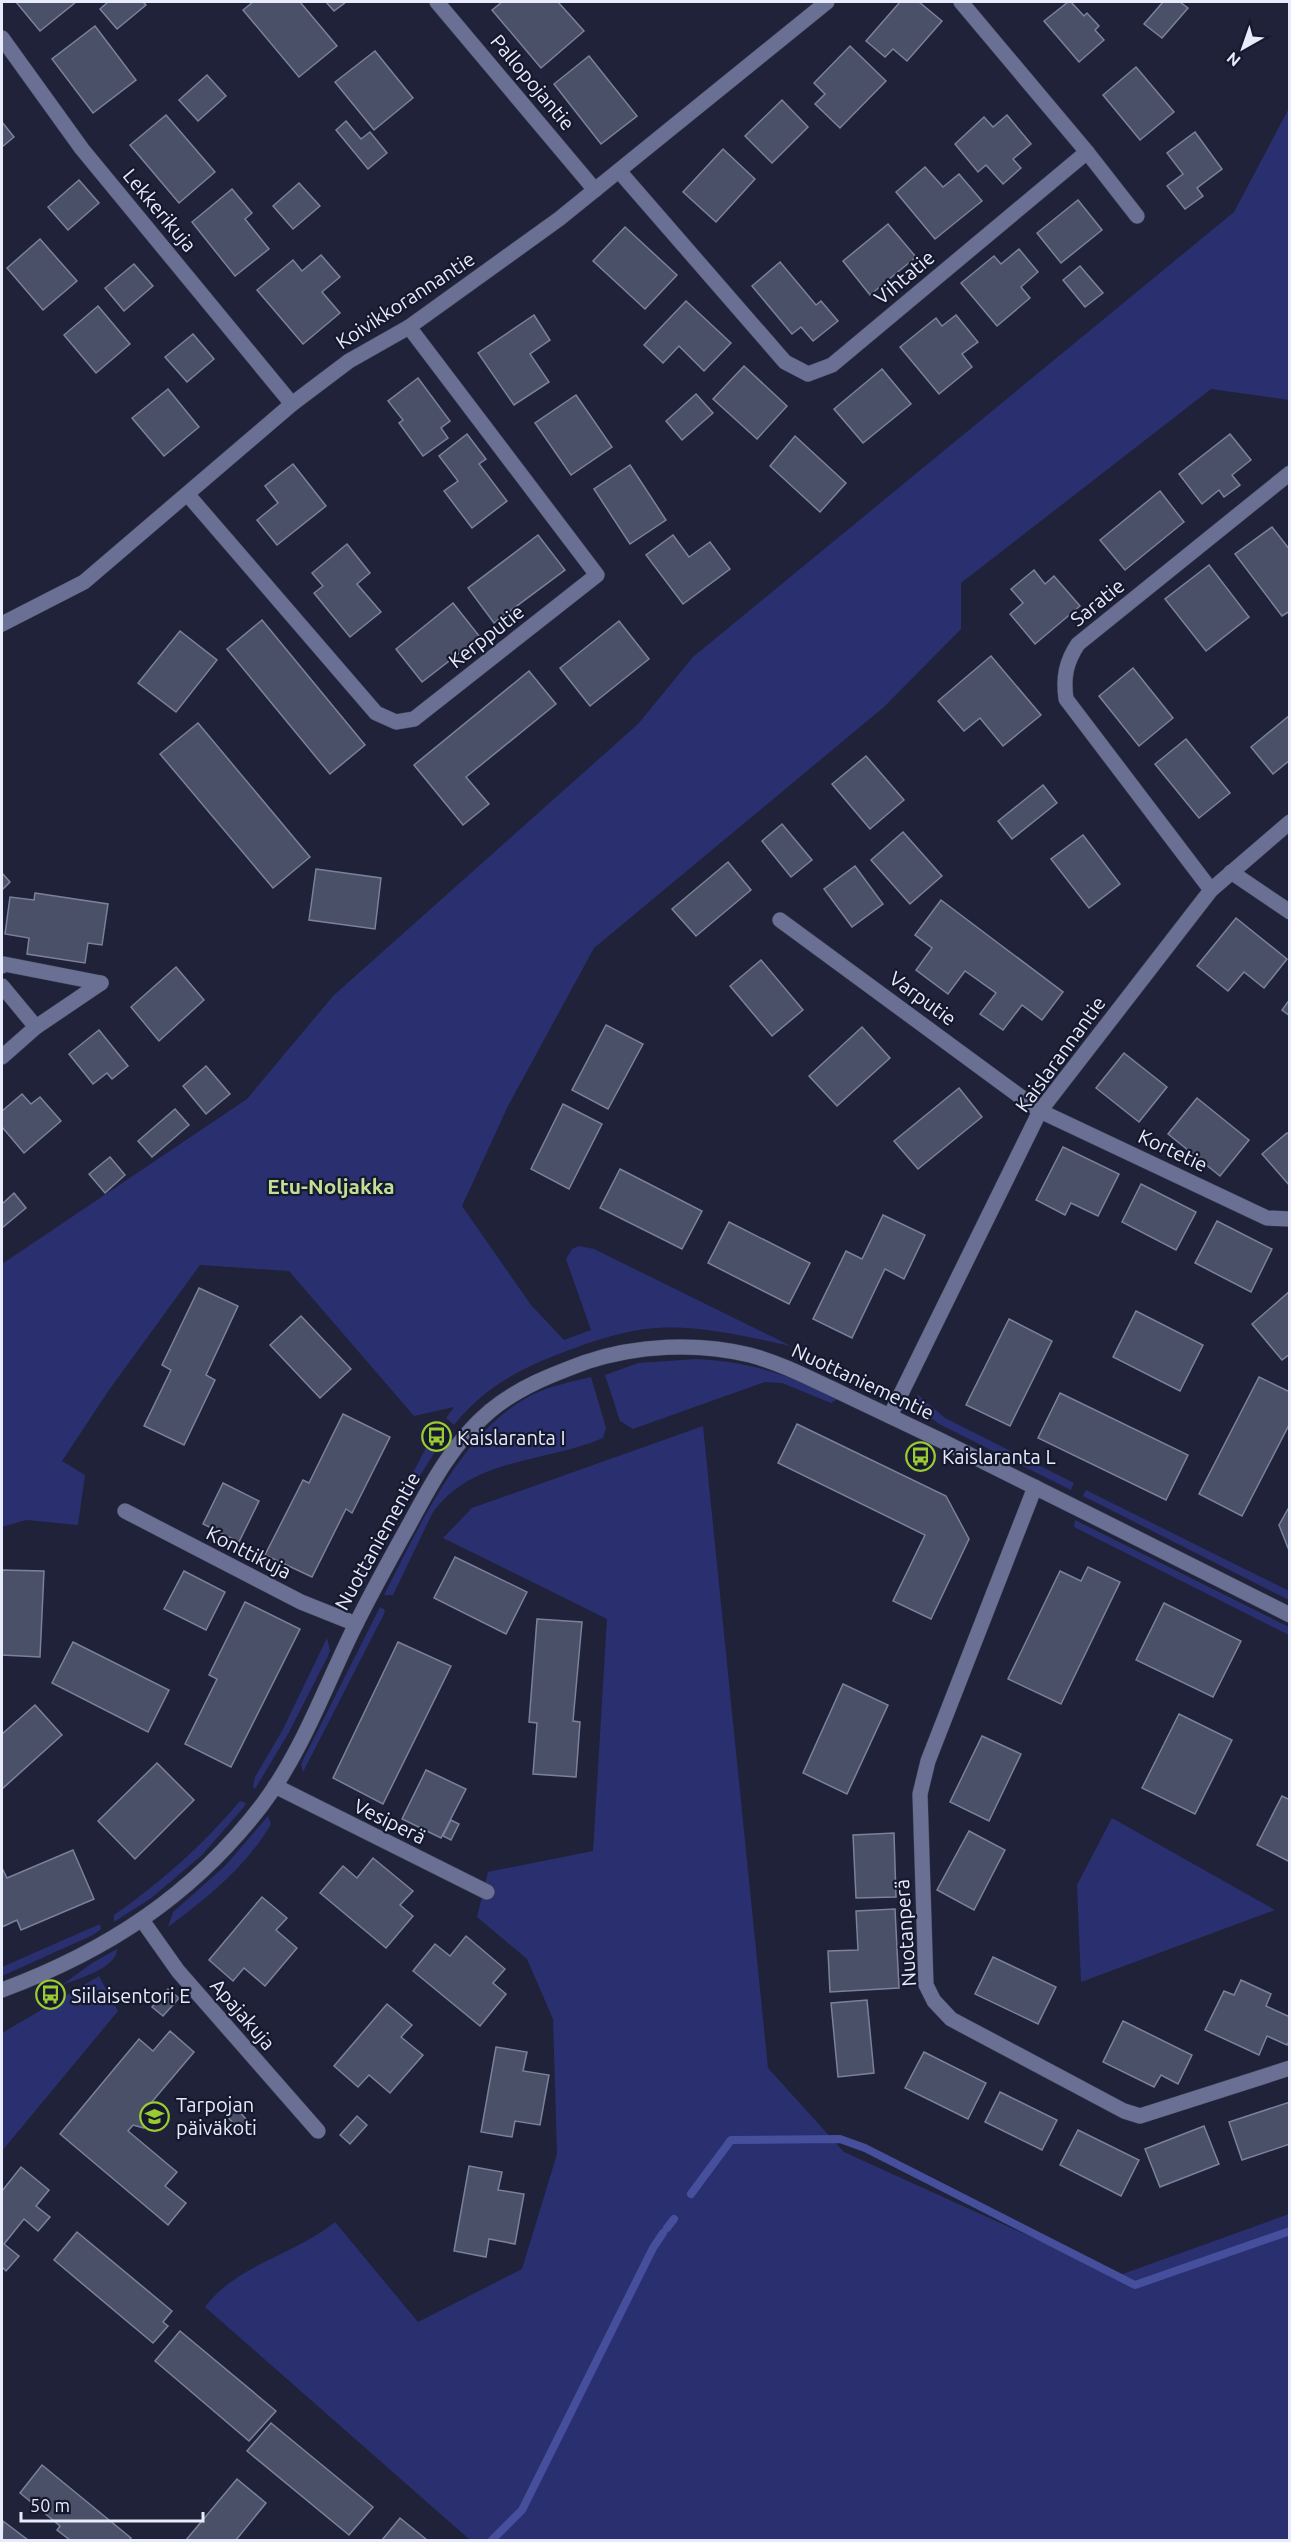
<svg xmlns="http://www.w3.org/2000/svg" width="1291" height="2542" viewBox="0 0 1291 2542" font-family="Ubuntu,sans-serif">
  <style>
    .green { fill: #2a2f70 }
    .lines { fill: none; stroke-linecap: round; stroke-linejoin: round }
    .stream { stroke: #464f9b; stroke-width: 8 }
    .building { fill: #4b5069; stroke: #7b819c; stroke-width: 1.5 }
    .minor-casing { stroke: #3b3e53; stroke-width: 16 }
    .minor { stroke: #697093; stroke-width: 15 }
    .labels { text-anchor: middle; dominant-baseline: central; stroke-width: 4.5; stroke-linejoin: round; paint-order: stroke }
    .street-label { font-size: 20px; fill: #e8ebfb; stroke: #15192e }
    .poi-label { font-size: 20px; fill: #e8ebfb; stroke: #15192e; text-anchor: start }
    .neighbourhood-label { font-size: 21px; font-weight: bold; fill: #c3df97; stroke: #15192e }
  </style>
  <rect width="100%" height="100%" fill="#1f2238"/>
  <!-- green -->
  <g class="green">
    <path d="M1289,108V400L1211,389L961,583V629L884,707L594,948L508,1106L462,1206L531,1305L564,1340L591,1330L566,1259L572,1249L579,1246L594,1249L791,1346C748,1337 701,1325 656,1328C626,1330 600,1339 572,1349C525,1366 486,1385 454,1425L446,1418L454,1407L414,1416L289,1271L200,1265L109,1390L62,1461L85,1475L78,1525L26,1520L2,1527V1264L247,1099L333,996L638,724L693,657L1234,212Z"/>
    <path d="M696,1359C746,1361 793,1375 837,1399L831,1403L782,1383L765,1382L633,1429L620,1421L605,1375L638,1363Z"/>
    <path d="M591,1377L606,1428L603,1438C545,1463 471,1457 432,1514L393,1595H384C418,1529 461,1432 530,1396C548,1386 571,1382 591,1377Z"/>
    <polygon points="917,1394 945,1418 1074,1483 1071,1490 939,1424 922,1411"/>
    <path d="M703,1426L768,2068L844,2152L1117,2276L1289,2214V2540H470L205,2307C237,2264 295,2255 335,2222L418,2322L522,2269L557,2154L553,2019L527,1959L477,1917L488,1872L593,1851L607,1619L443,1538L472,1508Z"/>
    <polygon points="428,1444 436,1450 406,1498 363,1585 358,1580 360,1574"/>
    <polygon points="1086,1490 1289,1591 1289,1600 1083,1496"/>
    <polygon points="1075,1520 1289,1627 1289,1635 1076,1528 1074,1526"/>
    <polygon points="380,1607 385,1610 384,1614 303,1772 301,1764"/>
    <polygon points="327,1638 330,1651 327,1658 288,1734 255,1789 253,1787 255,1777 282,1731"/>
    <path d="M240,1801L246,1803L244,1807L202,1855L150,1899L114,1922V1915C161,1882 203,1845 240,1801Z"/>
    <path d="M268,1816L271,1824C247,1866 206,1899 168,1927L173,1912L225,1866Z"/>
    <polygon points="1112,1818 1275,1910 1081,1982 1077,1885"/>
    <polygon points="100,1924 101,1929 93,1935 2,1976 2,1967"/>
    <path d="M117,1949C117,1968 78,1979 62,1985L92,1963Z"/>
    <polygon points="99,1976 118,2011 2,2151 2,2033"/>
  </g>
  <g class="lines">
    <!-- stream -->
    <g class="stream">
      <polyline points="691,2194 731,2140 840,2139 865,2148 1135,2285 1290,2231"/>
      <polyline points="667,2228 674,2219"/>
      <polyline points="492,2540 522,2510 653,2248 663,2233"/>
    </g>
  </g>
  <!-- building -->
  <g class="building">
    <polygon points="16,2 76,2 40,31"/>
    <polygon points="108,2 143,2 146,5 117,29 100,9"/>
    <polygon points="253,2 300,2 337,46 299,77 243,10"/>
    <polygon points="326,2 346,2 334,11"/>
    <polygon points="502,2 558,2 584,31 541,68 492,10"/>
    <polygon points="900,2 919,2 942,21 907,61 893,49 885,57 866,41"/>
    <polygon points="1068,2 1071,2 1084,16 1087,13 1099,26 1095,30 1104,40 1079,62 1044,21"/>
    <polygon points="1163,2 1180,2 1188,8 1162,38 1144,24"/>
    <polygon points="95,26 136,80 93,113 52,59"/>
    <polygon points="850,46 886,81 840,128 815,104 825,94 814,83"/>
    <polygon points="375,51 413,98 374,130 335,82"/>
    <polygon points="589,56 637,116 601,144 554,84"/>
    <polygon points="1136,67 1174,112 1140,140 1103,95"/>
    <polygon points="207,75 226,96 198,121 179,100"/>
    <polygon points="782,100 808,127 772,163 745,136"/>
    <polygon points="166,115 215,172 179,203 130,145"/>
    <polygon points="1007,115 1031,144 1013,159 1021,168 1003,184 986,165 978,172 955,144 984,117 993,127"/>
    <polygon points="346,121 361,139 370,132 387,153 368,169 336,130"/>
    <polygon points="2,122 14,137 2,147"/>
    <polygon points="1195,132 1222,169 1197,188 1203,196 1185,209 1167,186 1183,174 1167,153"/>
    <polygon points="723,149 755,179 716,222 683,192"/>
    <polygon points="925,167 943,187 959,174 982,201 935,239 896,192"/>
    <polygon points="79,180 99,203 68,230 48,207"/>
    <polygon points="299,183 320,206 293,229 273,206"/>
    <polygon points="232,189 252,213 245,219 269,249 235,276 192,222"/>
    <polygon points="1078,200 1102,230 1061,263 1037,233"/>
    <polygon points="888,224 916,257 870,295 843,261"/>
    <polygon points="625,227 677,275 645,309 593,261"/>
    <polygon points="40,239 77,281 43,310 7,268"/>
    <polygon points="1019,249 1038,272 1021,287 1030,298 997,326 961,283 994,256 1001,264"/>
    <polygon points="321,255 340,277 322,292 340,313 303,344 257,290 293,260 302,271"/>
    <polygon points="780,262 816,305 821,301 838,321 813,341 801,327 792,334 752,286"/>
    <polygon points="134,264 153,286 124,311 105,288"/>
    <polygon points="1080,266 1103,293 1085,307 1063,280"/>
    <polygon points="686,301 731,343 704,371 679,346 663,363 644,345"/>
    <polygon points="98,306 130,344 96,373 64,335"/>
    <polygon points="534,315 550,340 530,354 549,382 514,405 478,353"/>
    <polygon points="956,315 978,342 962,354 972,367 939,394 900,347 936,318 942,326"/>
    <polygon points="193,334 214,359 187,382 165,357"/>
    <polygon points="744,366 787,406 757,439 713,399"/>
    <polygon points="882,369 911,404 863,443 834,409"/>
    <polygon points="418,378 450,421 441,428 448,438 423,456 399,423 403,420 388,401"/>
    <polygon points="168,389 199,427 164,456 132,418"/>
    <polygon points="696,394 713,413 682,440 666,421"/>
    <polygon points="576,395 612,447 571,475 535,423"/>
    <polygon points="467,434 486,459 479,464 507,501 472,528 444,491 458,481 439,456"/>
    <polygon points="1230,434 1251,460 1232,475 1240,485 1224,497 1219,490 1202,504 1179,474"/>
    <polygon points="795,436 846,483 820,512 770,466"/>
    <polygon points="293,464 326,506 277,545 257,520 278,503 265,486"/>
    <polygon points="630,465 666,520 630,544 594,489"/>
    <polygon points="1160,491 1184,522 1125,570 1100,540"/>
    <polygon points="1272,527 1290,550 1290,611 1282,616 1235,554"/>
    <polygon points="538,535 565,570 494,623 468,588"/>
    <polygon points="673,535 689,557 710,542 730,569 683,604 646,555"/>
    <polygon points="347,544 370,573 357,584 381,612 350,637 314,593 323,586 312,573"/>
    <polygon points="1209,565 1249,617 1206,651 1165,599"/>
    <polygon points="1034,570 1045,584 1054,576 1080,606 1035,644 1010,614 1023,603 1011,589"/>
    <polygon points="453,603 480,637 422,682 396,649"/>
    <polygon points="262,620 365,745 330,774 227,649"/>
    <polygon points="619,621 649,659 590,706 560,668"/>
    <polygon points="180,631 217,660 176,712 138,683"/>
    <polygon points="991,656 1041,715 1003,746 980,718 964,731 938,701"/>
    <polygon points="1133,668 1173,718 1139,746 1099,696"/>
    <polygon points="529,671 556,704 466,777 489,804 463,825 414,765"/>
    <polygon points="1290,715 1290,760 1273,774 1251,747"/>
    <polygon points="198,723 310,857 273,888 160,754"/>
    <polygon points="1186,739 1230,793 1199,818 1155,764"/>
    <polygon points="866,756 904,800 870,829 832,784"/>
    <polygon points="1043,785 1057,803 1012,839 998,821"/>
    <polygon points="782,824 812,860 791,877 762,841"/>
    <polygon points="903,832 942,876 910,904 871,860"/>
    <polygon points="1083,835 1120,884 1089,908 1051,859"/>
    <polygon points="728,862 751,890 696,936 672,909"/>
    <polygon points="855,866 883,904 852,927 824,889"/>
    <polygon points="316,869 381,878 375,929 309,920"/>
    <polygon points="2,873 10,882 2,890"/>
    <polygon points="35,893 108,904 102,945 88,943 85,963 27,954 29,938 5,934 10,897 34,900"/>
    <polygon points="941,900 1063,992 1042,1020 1022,1005 1003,1030 980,1014 996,993 965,971 948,994 916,970 932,948 915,935"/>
    <polygon points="1236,918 1287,959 1264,988 1244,972 1228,991 1197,966"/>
    <polygon points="761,960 803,1010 772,1036 730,986"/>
    <polygon points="176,967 204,1000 159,1041 131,1007"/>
    <polygon points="1290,999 1290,1016 1282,1010"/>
    <polygon points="606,1025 643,1044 608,1109 572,1090"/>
    <polygon points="862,1027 890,1058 837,1106 809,1076"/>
    <polygon points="99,1030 128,1066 112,1079 107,1073 93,1084 69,1054"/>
    <polygon points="1124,1053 1167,1087 1139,1122 1096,1088"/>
    <polygon points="206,1066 230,1094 206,1114 183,1086"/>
    <polygon points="959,1088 982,1117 918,1169 894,1141"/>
    <polygon points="22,1094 31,1104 40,1097 61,1121 24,1153 2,1127 2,1111"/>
    <polygon points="1197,1098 1249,1140 1220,1176 1168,1134"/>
    <polygon points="563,1104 602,1124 569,1189 531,1169"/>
    <polygon points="175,1109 189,1125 152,1157 138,1141"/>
    <polygon points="1287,1133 1290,1135 1290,1186 1262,1154"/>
    <polygon points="1063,1147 1119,1174 1098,1216 1071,1203 1065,1215 1036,1200"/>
    <polygon points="110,1157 125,1175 105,1193 89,1174"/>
    <polygon points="620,1169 702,1211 682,1249 600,1208"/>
    <polygon points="1141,1184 1196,1212 1176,1250 1122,1222"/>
    <polygon points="14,1193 26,1208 2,1228 2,1204"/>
    <polygon points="883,1215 925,1235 904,1279 885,1269 852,1338 813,1319 846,1251 862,1259"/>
    <polygon points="1217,1221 1272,1249 1251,1292 1195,1263"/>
    <polygon points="729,1222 810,1263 789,1304 708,1263"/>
    <polygon points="199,1288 238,1306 206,1375 215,1380 184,1445 144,1426 171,1370 162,1365"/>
    <polygon points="1290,1291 1290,1354 1282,1360 1252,1324"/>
    <polygon points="1136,1311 1203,1345 1180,1391 1113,1357"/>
    <polygon points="301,1316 351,1369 320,1398 270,1345"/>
    <polygon points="1009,1319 1052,1341 1010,1426 966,1405"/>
    <polygon points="1259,1377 1290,1392 1290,1423 1242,1516 1199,1494"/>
    <polygon points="1060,1393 1188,1455 1166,1500 1038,1438"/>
    <polygon points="343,1414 390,1437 352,1513 346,1509 312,1577 265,1555 303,1480 309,1483"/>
    <polygon points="797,1424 946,1496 969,1539 931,1619 893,1601 925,1535 778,1463"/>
    <polygon points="223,1483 259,1501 239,1542 203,1524"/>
    <polygon points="1288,1509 1290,1510 1290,1553 1279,1525"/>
    <polygon points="455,1557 527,1592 506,1634 434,1598"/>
    <polygon points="1088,1567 1120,1582 1061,1704 1008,1679 1060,1571 1081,1581"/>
    <polygon points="2,1570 44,1571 40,1657 2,1655"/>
    <polygon points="184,1571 225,1592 206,1630 164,1609"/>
    <polygon points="245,1602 300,1629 231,1767 185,1744 217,1679 209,1675"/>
    <polygon points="1164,1603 1241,1641 1213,1697 1136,1660"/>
    <polygon points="537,1619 582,1622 573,1721 580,1722 576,1777 533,1774 537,1723 529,1722"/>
    <polygon points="73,1642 169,1690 148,1732 52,1683"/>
    <polygon points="398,1642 451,1666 383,1804 333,1778"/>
    <polygon points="843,1684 888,1705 847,1794 803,1773"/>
    <polygon points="35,1705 62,1735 2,1789 2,1734"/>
    <polygon points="1179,1714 1232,1740 1195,1814 1142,1788"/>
    <polygon points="982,1736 1021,1754 989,1821 950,1802"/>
    <polygon points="157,1763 194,1800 135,1859 98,1821"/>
    <polygon points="426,1770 466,1789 441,1838 402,1819"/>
    <polygon points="1282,1796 1290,1800 1290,1862 1257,1845"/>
    <polygon points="451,1820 459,1824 451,1840 443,1836"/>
    <polygon points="969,1831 1005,1850 974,1910 937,1890"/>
    <polygon points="894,1833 896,1897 856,1898 853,1835"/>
    <polygon points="73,1850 94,1899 21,1930 17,1920 2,1927 2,1868 7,1878"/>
    <polygon points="373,1858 413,1891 400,1905 413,1916 386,1948 320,1893 343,1866 357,1878"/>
    <polygon points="262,1897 287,1918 276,1930 297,1948 265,1986 244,1968 233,1981 209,1960"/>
    <polygon points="895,1909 899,1988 830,1992 828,1951 858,1950 856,1911"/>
    <polygon points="466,1936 505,1969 493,1983 506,1994 480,2026 413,1971 435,1944 450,1956"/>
    <polygon points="993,1957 1056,1987 1038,2024 975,1994"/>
    <polygon points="1241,1980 1271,1994 1266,2006 1290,2017 1290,2039 1287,2045 1267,2036 1259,2055 1205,2030 1224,1991 1234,1995"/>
    <polygon points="168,1989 179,1998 163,2016 152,2007"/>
    <polygon points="867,2000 874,2073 838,2077 831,2003"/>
    <polygon points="387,2004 412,2025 401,2037 423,2055 390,2093 369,2075 358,2087 334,2066"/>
    <polygon points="1123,2021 1192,2055 1178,2084 1161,2075 1154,2087 1103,2062"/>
    <polygon points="170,2031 194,2052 145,2110 148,2112 144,2128 133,2125 128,2131 177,2172 165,2186 186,2203 168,2225 60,2134 139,2039 153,2051"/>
    <polygon points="496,2047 527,2052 523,2071 549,2075 540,2125 515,2121 512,2137 481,2132"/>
    <polygon points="924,2052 986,2083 968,2119 905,2088"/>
    <polygon points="1000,2092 1057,2120 1042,2150 985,2122"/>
    <polygon points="231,2102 252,2126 243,2134 222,2111"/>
    <polygon points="1290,2102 1290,2144 1242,2160 1229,2122"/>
    <polygon points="357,2116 367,2125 350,2144 340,2135"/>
    <polygon points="1204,2126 1219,2164 1160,2187 1145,2149"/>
    <polygon points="1078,2130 1139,2160 1121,2196 1060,2165"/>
    <polygon points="469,2166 502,2172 498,2190 524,2194 515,2244 489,2239 486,2257 454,2251"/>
    <polygon points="21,2167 49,2190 36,2206 50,2217 38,2231 24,2219 4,2244 19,2256 6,2271 2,2267 2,2191"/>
    <polygon points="77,2232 172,2311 163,2322 168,2326 153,2343 54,2260"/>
    <polygon points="180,2331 276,2411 249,2441 155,2361"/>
    <polygon points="271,2423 373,2507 349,2535 247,2451"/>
    <polygon points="42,2465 131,2538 129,2540 70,2540 57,2530 60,2526 20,2493"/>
    <polygon points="237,2479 266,2503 236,2540 186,2540"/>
    <polygon points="400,2518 427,2540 382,2540"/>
    <polygon points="3,2521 28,2540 2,2540"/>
  </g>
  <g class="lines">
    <defs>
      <g id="minor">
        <polyline points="437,2 595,190"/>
        <polyline points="961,2 1087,152 1137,216"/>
        <polyline points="2,38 82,149 292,404"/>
        <polyline points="619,171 785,362 808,374 832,365 1087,152"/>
        <polyline points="188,495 376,713 396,722 414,719 597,575 409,327"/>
        <polyline points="2,624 84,582 292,404 349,361 409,327 559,219 827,2"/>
        <polyline points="1231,872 1290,912"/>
        <path d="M1211,890L1066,699C1063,677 1066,662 1078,644L1290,473"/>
        <polyline points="780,920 1040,1111 1267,1218 1290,1219"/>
        <polyline points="2,966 4,964 101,983"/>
        <polyline points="2,986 36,1027 2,1057"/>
        <polyline points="36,1027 101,983"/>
        <polyline points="890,1416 1040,1111 1211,890 1290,822"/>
        <polyline points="1035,1487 928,1761 920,1794 926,1985 934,2001 951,2019 1124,2111 1140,2116 1290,2068"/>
        <polyline points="125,1511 301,1602 356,1624"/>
        <polyline points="275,1786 487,1892"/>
        <polyline points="142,1920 178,1971 318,2131"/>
        <path d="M2,1990C107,1951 193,1895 262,1805C302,1752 325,1687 354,1628C371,1593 390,1559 409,1525C431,1484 454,1441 490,1411C519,1387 551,1375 586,1362C637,1345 697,1342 750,1355C780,1363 807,1377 835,1390C870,1407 905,1423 940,1440C1057,1498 1173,1556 1290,1615"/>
      </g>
    </defs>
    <!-- minor casing -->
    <use href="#minor" class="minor-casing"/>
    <!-- minor -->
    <use href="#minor" class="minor"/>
  </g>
  <!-- icons -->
  <defs>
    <symbol id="bus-ring" viewBox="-11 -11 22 22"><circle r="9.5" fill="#15192e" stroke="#9bcb32" stroke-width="1.5"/><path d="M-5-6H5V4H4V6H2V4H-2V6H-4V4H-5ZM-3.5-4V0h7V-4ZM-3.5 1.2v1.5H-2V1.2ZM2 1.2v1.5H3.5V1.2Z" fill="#9bcb32"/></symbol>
    <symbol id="school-ring" viewBox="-11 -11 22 22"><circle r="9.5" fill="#15192e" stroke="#9bcb32" stroke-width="1.5"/><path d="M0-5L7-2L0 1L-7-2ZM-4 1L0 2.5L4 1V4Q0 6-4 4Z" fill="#9bcb32"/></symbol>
  </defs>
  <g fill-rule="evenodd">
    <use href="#bus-ring" x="420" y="1420" width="33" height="33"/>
    <use href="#bus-ring" x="904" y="1440" width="33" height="33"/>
    <use href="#bus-ring" x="34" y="1978" width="33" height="33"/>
    <use href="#school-ring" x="138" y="2100" width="33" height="33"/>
  </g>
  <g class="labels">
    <!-- street labels -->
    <g class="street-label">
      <text transform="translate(533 82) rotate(50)">Pallopojantie</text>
      <text transform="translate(160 210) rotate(50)">Lekkerikuja</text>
      <text transform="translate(904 277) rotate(-40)">Vihtatie</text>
      <text transform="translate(405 300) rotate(-33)">Koivikkorannantie</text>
      <text transform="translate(1097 602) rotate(-39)">Saratie</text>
      <text transform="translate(486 636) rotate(-38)">Kerpputie</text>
      <text transform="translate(923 998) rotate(36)">Varputie</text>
      <text transform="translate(1060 1054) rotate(-54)">Kaislarannantie</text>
      <text transform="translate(1173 1150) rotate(25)">Kortetie</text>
      <text transform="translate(863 1381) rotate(25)">Nuottaniementie</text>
      <text transform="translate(377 1541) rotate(-61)">Nuottaniementie</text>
      <text transform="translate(249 1552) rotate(27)">Konttikuja</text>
      <text transform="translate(390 1821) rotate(26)">Vesiperä</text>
      <text transform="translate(905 1933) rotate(-94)">Nuotanperä</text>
      <text transform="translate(243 2014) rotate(49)">Apajakuja</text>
    </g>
    <!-- poi labels -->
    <g class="poi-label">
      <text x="457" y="1437">Kaislaranta I</text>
      <text x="942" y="1456">Kaislaranta L</text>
      <text x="71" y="1995">Siilaisentori E</text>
      <text x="176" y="2104">Tarpojan<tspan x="176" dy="23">päiväkoti</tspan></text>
    </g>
    <!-- neighbourhood labels -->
    <g class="neighbourhood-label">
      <text x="331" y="1186">Etu-Noljakka</text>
    </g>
  </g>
  <!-- border -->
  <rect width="1291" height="2542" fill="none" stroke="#e8ebfb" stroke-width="6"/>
  <!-- north arrow -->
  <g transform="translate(1243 48) rotate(220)" stroke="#15192e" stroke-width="4.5" paint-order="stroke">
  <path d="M0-4.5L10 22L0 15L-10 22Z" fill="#e8ebfb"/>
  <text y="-9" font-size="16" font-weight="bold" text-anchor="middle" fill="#e8ebfb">N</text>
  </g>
  <!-- scale -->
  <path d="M21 2512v9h182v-9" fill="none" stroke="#e8ebfb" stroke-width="3"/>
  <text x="30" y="2512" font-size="18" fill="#e8ebfb" stroke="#15192e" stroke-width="4.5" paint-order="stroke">50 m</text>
</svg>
